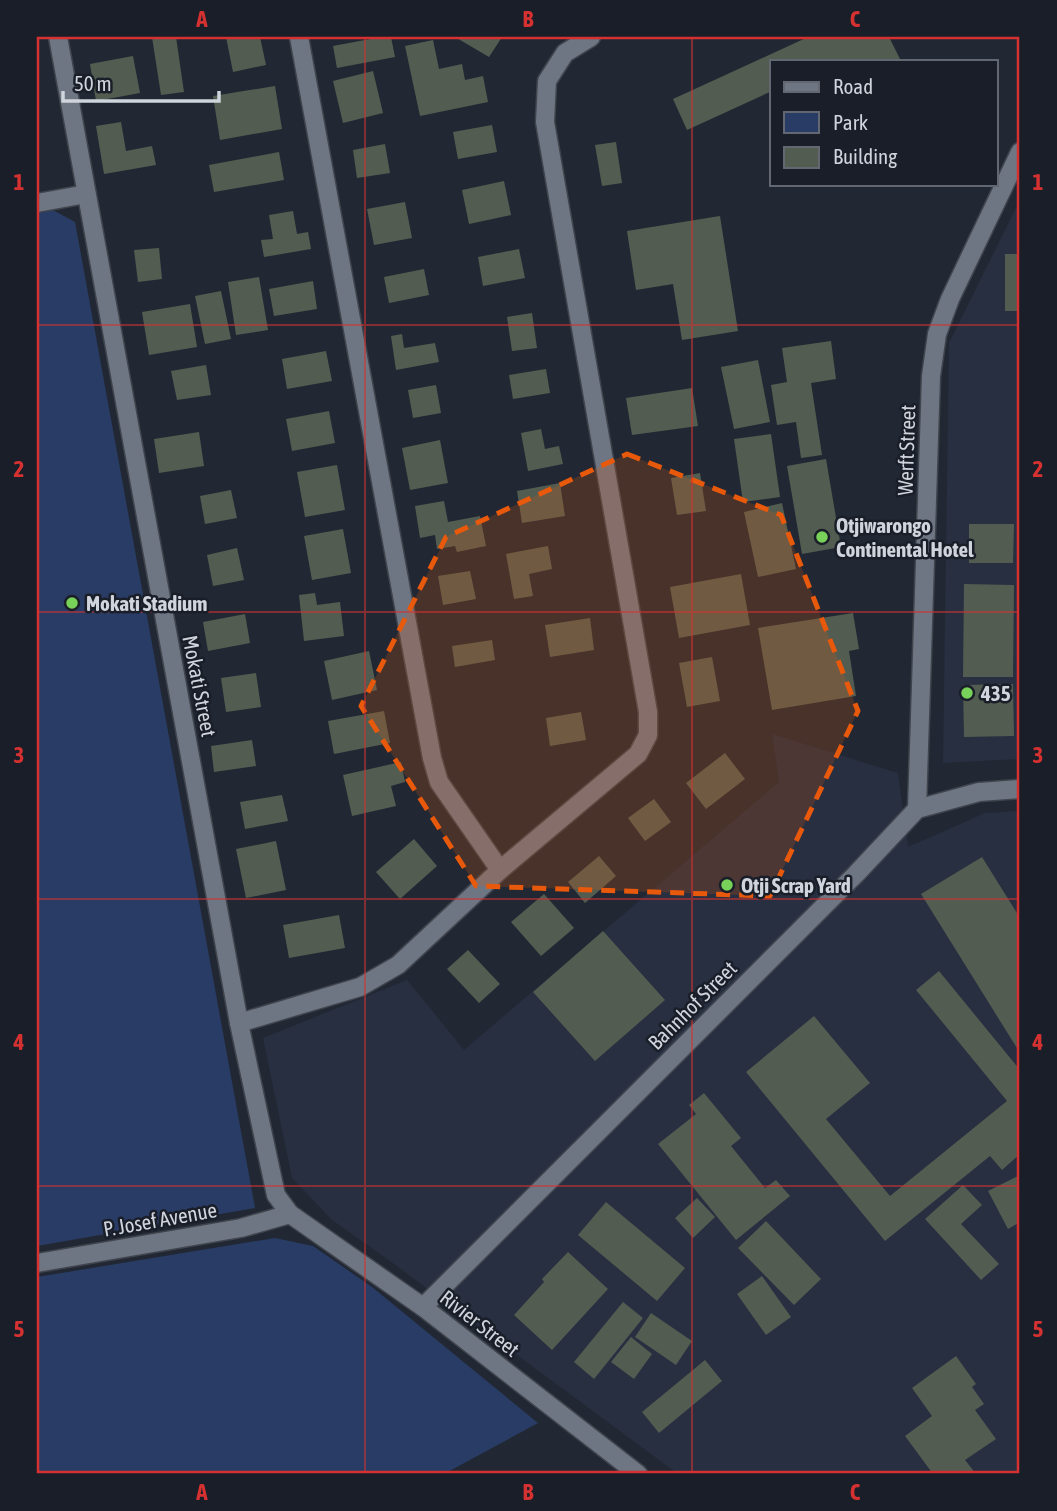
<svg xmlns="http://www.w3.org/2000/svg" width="1057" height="1511" viewBox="0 0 1057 1511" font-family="'Asap Condensed',sans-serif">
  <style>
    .built { fill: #272f40 }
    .green { fill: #293c65 }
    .building { fill: #535c50 }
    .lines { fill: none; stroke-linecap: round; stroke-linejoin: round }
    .minor-casing { stroke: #3f444d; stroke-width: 21 }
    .minor { stroke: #6e7583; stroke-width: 18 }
    .marked { fill: #e8590c; fill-opacity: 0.2; stroke: #e8590c; stroke-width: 5; stroke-dasharray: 14 9; stroke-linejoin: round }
    .grid { fill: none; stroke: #d63131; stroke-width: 2; stroke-opacity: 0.55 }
    .poi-dot { fill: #78d158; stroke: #191e29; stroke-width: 2.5 }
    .labels { text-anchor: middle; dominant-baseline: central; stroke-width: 5; stroke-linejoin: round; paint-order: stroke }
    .street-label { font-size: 21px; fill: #d0d4dc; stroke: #191e29 }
    .poi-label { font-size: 21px; font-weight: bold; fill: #d0d4dc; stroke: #191e29; text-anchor: start }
    .neatline { fill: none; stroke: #d63131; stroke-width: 2.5 }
    .grid-label { font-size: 23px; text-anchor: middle; font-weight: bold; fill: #d63131 }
  </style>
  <rect width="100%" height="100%" fill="#222833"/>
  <!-- built -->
  <g class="built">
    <polygon points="1020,200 1020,759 943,763 949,343"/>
    <polygon points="772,734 898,773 908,847 985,813 1020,811 1020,1474 678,1474 390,1261 332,1220 292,1178 263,1038 407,980 464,1050 779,782"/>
  </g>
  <!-- green -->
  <g class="green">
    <polygon points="51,209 75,222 255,1208 37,1246 37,211"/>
    <polygon points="275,1238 313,1246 372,1287 538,1423 444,1474 37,1474 37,1277"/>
  </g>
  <!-- building -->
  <g class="building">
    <polygon points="152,37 176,37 184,92 161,95"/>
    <polygon points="226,37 260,37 266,65 233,72"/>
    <polygon points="381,37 391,37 395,57 337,68 333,46"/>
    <polygon points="455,37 502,37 489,57"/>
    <polygon points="808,37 889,37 901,61 772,61 772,91 687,130 673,99"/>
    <polygon points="433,40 439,69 462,64 465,80 483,76 488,102 420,116 405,46"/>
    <polygon points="133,56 140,93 96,101 90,64"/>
    <polygon points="373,71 383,113 343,123 333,81"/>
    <polygon points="275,86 282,129 220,140 213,96"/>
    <polygon points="121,122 126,151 152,146 156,165 104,174 96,126"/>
    <polygon points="492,125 497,152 458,159 453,132"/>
    <polygon points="616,142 622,183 602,186 595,145"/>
    <polygon points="385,144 390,173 357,178 353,150"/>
    <polygon points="279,152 284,180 214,192 209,165"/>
    <polygon points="504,181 511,215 469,224 462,190"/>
    <polygon points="405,202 412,238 374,245 367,209"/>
    <polygon points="293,211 297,234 308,232 311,249 264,257 261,240 273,239 269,215"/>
    <polygon points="720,216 738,331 682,340 673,284 636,290 627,231"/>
    <polygon points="159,248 162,279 138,282 134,250"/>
    <polygon points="519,249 525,278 483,286 478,257"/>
    <rect x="1005" y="254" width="15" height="57"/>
    <polygon points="424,269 429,295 389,303 384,277"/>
    <polygon points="259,277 268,330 236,335 228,282"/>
    <polygon points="313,281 317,309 274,316 269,289"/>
    <polygon points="221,291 231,339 205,344 195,296"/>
    <polygon points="190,304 197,347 149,355 142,312"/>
    <polygon points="532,313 537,348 512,351 507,317"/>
    <polygon points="402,334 404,348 435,343 439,362 396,370 391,336"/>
    <polygon points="831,341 836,379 811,383 822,455 801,458 796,422 777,425 771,385 787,382 782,348"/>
    <polygon points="326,351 332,381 287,389 282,359"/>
    <polygon points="758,360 770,422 734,429 721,367"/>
    <polygon points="206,365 211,395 177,400 171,371"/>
    <polygon points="546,369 550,393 513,399 509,375"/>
    <polygon points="436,385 441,413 413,418 408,390"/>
    <polygon points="692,388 698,426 632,435 626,398"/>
    <polygon points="329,411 335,443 292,451 286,419"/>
    <polygon points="541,429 545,449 559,446 563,464 528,471 521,433"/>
    <polygon points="199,432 204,466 159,473 154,439"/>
    <polygon points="771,434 780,497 743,502 734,439"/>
    <polygon points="440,440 448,483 410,490 402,448"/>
    <polygon points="826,459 841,547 802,554 787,466"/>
    <polygon points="337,465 345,510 305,517 297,472"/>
    <polygon points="700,473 706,511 677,515 671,478"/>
    <polygon points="560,483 565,516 522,523 517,491"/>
    <polygon points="231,490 237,518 205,524 200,496"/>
    <polygon points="444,501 448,522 480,516 486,546 457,552 455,546 437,549 435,535 420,538 415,506"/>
    <polygon points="782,503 796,569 758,577 744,512"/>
    <polygon points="969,524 1014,524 1013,563 969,563"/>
    <polygon points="343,529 351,573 312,580 304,536"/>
    <polygon points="548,546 552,569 529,574 533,596 514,599 506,554"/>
    <polygon points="237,548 244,580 213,586 207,555"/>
    <polygon points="470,571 476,599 443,605 438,576"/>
    <polygon points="741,574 750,625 679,638 670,587"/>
    <polygon points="964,584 1014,585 1013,677 963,677"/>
    <polygon points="315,593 317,605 340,602 344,636 304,641 299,595"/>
    <polygon points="853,613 859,649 849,651 856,696 772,710 758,628"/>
    <polygon points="245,614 250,643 208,651 203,622"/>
    <polygon points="590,618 594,650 550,657 545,625"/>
    <polygon points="492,640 495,660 455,667 452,646"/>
    <polygon points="369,651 377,690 332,700 324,661"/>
    <polygon points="712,657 720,701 687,707 679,663"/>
    <polygon points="256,673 261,707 226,712 221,678"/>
    <polygon points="1013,684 1014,736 964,737 963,685"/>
    <polygon points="384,711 390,743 334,754 328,721"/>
    <polygon points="581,712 586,740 550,746 546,718"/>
    <polygon points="252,740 256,766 214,772 211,746"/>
    <polygon points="725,753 745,779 706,809 686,783"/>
    <polygon points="401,762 405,782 391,786 396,806 352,816 343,775"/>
    <polygon points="282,795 288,821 245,829 240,802"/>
    <polygon points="654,799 671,822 645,841 628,818"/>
    <polygon points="414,839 437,866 400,899 376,872"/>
    <polygon points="276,841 286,890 246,898 236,849"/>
    <polygon points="599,856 616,876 585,903 568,882"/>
    <polygon points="982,857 1020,918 1020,1053 921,894"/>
    <polygon points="544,894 574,928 541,956 511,922"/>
    <polygon points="339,915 345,948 289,958 283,925"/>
    <polygon points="603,931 665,1000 595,1061 533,992"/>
    <polygon points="468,950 500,984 479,1003 447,969"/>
    <polygon points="939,971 1020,1070 1020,1154 1002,1170 990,1156 885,1241 746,1072 814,1016 870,1083 826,1119 890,1196 1007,1101 916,990"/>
    <polygon points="704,1093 741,1138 731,1146 765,1188 776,1180 790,1196 736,1240 658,1144 696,1114 689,1105"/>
    <polygon points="1020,1175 1020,1222 1008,1229 988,1191"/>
    <polygon points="963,1185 982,1205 961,1224 999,1264 981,1280 925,1219"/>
    <polygon points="697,1198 715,1217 693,1238 675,1218"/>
    <polygon points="606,1202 685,1268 657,1301 578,1235"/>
    <polygon points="766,1221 821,1279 794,1305 738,1248"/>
    <polygon points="568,1252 608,1289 552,1350 514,1315 544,1282 542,1279"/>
    <polygon points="762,1276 791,1317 766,1335 737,1294"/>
    <polygon points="623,1302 643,1318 594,1379 574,1362"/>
    <polygon points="651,1313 692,1341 676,1365 635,1337"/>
    <polygon points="631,1337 652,1354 634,1379 611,1362"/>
    <polygon points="956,1356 976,1384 972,1387 984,1404 975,1410 996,1439 965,1460 976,1474 933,1474 905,1436 932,1416 912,1388"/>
    <polygon points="705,1360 722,1381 659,1433 642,1412"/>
  </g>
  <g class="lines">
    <defs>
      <g id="minor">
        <polyline points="58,37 239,1023 276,1195 290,1214 423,1307 638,1474"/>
        <polyline points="299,37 432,758 439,782 500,870"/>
        <polyline points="37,203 86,194"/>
        <polyline points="917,809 931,376 937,334 950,299 1020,152"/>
        <polyline points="239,1023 360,987 398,965 500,870 638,754 648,735 648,712 545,122 547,81 565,53 591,37"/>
        <polyline points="37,1263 241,1228 290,1214"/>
        <polyline points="423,1307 856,874 917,809 979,792 1020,789"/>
      </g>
    </defs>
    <!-- minor casing -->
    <use href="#minor" class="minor-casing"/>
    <!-- minor -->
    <use href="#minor" class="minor"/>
  </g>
  <!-- marked area -->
  <path class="marked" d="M627,454L781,515L858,711L770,896L476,886L361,706L446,537Z"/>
  <!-- grid -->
  <path class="grid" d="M365,37V1474M692,37V1474M37,325H1020M37,612H1020M37,899H1020M37,1186H1020"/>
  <!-- markers -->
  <g class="poi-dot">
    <circle cx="822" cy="537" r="7"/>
    <circle cx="72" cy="603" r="7"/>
    <circle cx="967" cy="693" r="7"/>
    <circle cx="727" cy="885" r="7"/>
  </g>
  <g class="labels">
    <!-- street labels -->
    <g class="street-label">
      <text transform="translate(906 450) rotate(-88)">Werft Street</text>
      <text transform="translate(200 686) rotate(79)">Mokati Street</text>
      <text transform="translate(692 1005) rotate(-45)">Bahnhof Street</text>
      <text transform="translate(160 1219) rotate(-10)">P. Josef Avenue</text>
      <text transform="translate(480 1323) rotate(38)">Rivier Street</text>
    </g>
    <!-- poi labels -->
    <g class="poi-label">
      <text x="836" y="525">Otjiwarongo<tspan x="836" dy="24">Continental Hotel</tspan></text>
      <text x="86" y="603">Mokati Stadium</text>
      <text x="981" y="693">435</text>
      <text x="741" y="885">Otji Scrap Yard</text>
    </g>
  </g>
  <!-- border -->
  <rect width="1057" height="1511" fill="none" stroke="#191e29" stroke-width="77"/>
  <!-- legend -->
  <rect x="770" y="60" width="228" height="126" fill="#191e29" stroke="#626771" stroke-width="2"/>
  <rect x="784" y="82" width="35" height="10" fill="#6e7583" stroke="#626771" stroke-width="2"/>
  <text x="833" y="94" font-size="21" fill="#d0d4dc">Road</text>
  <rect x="784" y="112" width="35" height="21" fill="#293c65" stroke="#626771" stroke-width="2"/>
  <text x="833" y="130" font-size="21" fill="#d0d4dc">Park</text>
  <rect x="784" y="147" width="35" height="21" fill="#535c50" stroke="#626771" stroke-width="2"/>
  <text x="833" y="164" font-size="21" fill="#d0d4dc">Building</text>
  <!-- scale -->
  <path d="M63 91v10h156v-10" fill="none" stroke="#d0d4dc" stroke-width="3.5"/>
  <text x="74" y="91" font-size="21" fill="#d0d4dc" stroke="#191e29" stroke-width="5" paint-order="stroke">50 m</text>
  <rect x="38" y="38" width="980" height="1434" class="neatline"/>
  <g class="grid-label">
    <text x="202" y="27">A</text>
    <text x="528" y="27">B</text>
    <text x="855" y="27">C</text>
    <text x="19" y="190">1</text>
    <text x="1038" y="190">1</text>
    <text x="19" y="477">2</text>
    <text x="1038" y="477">2</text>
    <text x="19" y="763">3</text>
    <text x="1038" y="763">3</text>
    <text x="19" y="1050">4</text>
    <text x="1038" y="1050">4</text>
    <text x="19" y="1337">5</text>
    <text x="1038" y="1337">5</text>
    <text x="202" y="1500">A</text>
    <text x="528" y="1500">B</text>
    <text x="855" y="1500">C</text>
  </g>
</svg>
